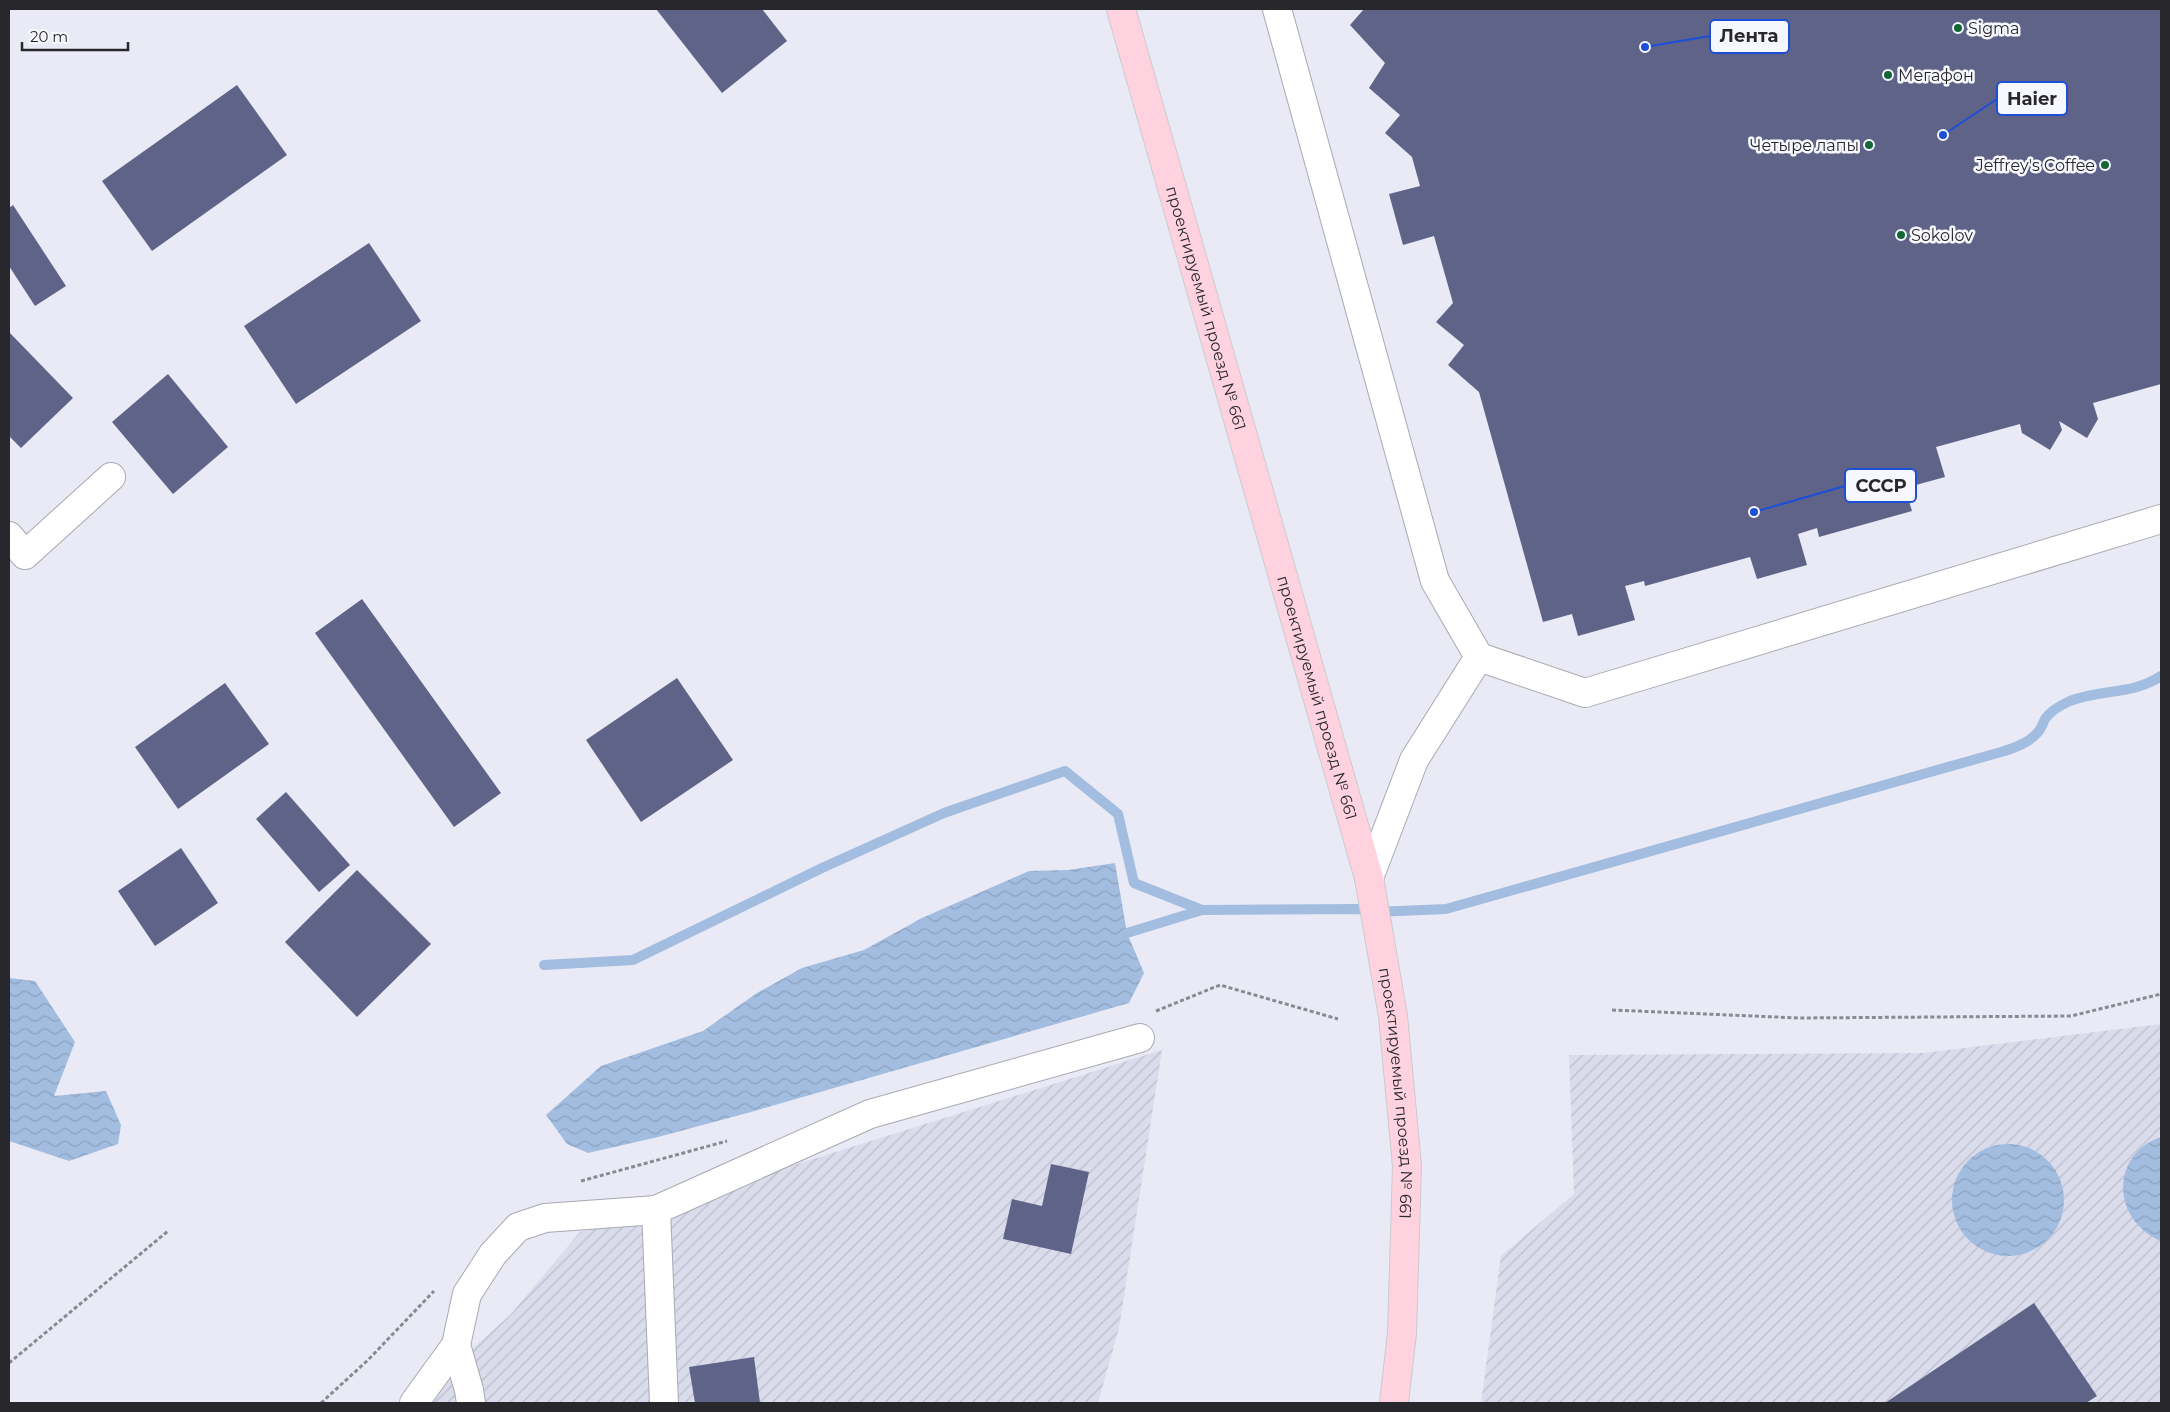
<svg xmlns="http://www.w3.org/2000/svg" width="2170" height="1412" viewBox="0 0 2170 1412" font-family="Montserrat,sans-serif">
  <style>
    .industrial { fill: url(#industrial-furrows) }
    .water { fill: url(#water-waves) }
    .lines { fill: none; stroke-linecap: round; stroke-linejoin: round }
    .stream { stroke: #a2bde0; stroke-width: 10 }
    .building { fill: #5f6388 }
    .minor-casing { stroke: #a8a9b2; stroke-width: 30 }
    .major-casing { stroke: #cbcbcc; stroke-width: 30 }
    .path { stroke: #898a91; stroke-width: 3; stroke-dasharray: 4 2.5; stroke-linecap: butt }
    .minor { stroke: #fff; stroke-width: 28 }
    .major { stroke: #ffd2df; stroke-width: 28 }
    .poi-dot { fill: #146737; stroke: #f7f8fe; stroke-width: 2 }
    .labels { text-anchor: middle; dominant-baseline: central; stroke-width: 5; stroke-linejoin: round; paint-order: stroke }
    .poi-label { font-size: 16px; fill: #28282c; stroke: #f7f8fe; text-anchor: start }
    .street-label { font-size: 16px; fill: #28282c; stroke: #f7f8fe }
    .leader { fill: none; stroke: #1d4ed8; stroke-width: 2 }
    .callout-dot { fill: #1d4ed8; stroke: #f7f8fe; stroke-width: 2 }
    .callout { fill: #f7f8fe; stroke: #1d4ed8; stroke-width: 2 }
    .callout-label { font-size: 18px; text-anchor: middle; font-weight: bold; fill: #28282c }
  </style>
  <defs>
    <pattern id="industrial-furrows" width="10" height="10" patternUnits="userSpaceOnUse" patternTransform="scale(1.25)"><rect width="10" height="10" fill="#dadcec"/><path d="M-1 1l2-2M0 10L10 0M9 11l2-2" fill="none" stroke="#bbbdcb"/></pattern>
    <pattern id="water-waves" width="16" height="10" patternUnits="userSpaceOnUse" patternTransform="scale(1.25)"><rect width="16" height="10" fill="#a2bde0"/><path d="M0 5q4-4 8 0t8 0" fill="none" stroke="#8ca2c0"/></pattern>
  </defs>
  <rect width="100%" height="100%" fill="#e9eaf5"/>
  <!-- industrial -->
  <g class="industrial">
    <polygon points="2161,1024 2161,1403 1481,1403 1501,1256 1574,1194 1569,1055 1923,1053"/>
    <polygon points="1162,1050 1119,1328 1098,1403 412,1403 511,1314 580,1232"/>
  </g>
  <!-- water -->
  <g class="water">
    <polygon points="1115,863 1127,933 1144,973 1129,1003 751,1112 658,1137 588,1153 567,1144 546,1115 601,1066 703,1031 757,993 802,968 864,950 922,918 1029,871 1068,870"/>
    <polygon points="9,978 35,981 75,1042 54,1096 106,1091 121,1125 118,1144 69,1161 9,1141"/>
    <path d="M2161,1137V1241C2112,1221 2109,1155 2161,1137Z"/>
    <circle cx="2008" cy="1200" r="56"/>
  </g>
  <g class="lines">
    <!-- stream -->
    <g class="stream">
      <path d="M1127,933L1202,910L1358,909L1375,912L1446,909L2001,752C2014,748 2029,743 2038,732C2041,729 2043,723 2045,719C2050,711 2061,705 2070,701C2100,689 2133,695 2161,676"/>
      <polyline points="544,965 633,960 822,868 944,813 1065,771 1118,814 1134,883 1202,910"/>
    </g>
  </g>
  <!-- building -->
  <g class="building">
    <polygon points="656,9 762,9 787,41 722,93"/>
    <polygon points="1364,9 2161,9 2161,384 2093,403 2098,419 2087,438 2059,421 2062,430 2050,450 2022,433 2020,424 1936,447 1945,477 1905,488 1912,511 1819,537 1817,528 1798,534 1807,565 1757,579 1750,557 1645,586 1644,581 1625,586 1635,620 1578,636 1572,614 1543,622 1479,392 1448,365 1464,345 1436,322 1453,303 1434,236 1403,245 1389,194 1420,186 1412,157 1385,133 1400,115 1369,88 1385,63 1350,25"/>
    <polygon points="237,85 287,155 152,251 102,181"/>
    <polygon points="13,205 66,286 35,306 9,266 9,208"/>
    <polygon points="369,243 421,321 296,404 244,326"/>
    <polygon points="9,332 73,398 21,448 9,436"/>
    <polygon points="168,374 228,447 173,494 112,422"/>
    <polygon points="362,599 501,793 454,827 315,633"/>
    <polygon points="677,678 733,760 641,822 586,740"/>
    <polygon points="225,683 269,744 178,809 135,747"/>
    <polygon points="286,792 350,865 319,892 256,819"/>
    <polygon points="181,848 218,903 155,946 118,891"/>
    <polygon points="357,870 431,944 357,1017 285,942"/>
    <polygon points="1051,1164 1089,1172 1071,1254 1003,1239 1012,1199 1042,1206"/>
    <polygon points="2034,1303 2097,1396 2086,1403 1885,1403"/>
    <polygon points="754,1357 760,1403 695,1403 689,1367"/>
  </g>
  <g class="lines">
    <defs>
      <g id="minor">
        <polyline points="1277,9 1435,581 1479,657 1585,693 2161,519"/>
        <polyline points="9,536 25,555 111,477"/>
        <polyline points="1369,878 1414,760 1479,657"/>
        <polyline points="456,1345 469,1390 471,1403"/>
        <polyline points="414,1403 456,1345 467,1294 493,1254 518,1227 545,1218 656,1210"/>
        <polyline points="664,1403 656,1210 870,1114 1140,1038"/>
      </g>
      <g id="major">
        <path id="s1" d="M1121,9L1369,878L1393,1016L1407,1166L1402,1333L1394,1403"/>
      </g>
    </defs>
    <!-- minor casing -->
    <use href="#minor" class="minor-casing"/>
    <!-- major casing -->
    <use href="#major" class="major-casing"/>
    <!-- path -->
    <g class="path">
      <polyline points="1612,1010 1799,1018 2071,1016 2161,994"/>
      <polyline points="1156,1011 1220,985 1338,1019"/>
      <polyline points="581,1181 727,1141"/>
      <polyline points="9,1363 168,1231"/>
      <polyline points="321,1403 368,1360 434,1291"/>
    </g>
    <!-- minor -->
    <use href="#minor" class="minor"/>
    <!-- major -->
    <use href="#major" class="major"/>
  </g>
  <!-- markers -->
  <g class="poi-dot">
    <circle cx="1958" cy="28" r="5"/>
    <circle cx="1888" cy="75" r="5"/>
    <circle cx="1869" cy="145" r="5"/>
    <circle cx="2105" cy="165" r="5"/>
    <circle cx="1901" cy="235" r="5"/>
  </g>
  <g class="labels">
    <!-- poi labels -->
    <g class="poi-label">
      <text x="1968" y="28">Sigma</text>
      <text x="1898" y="75">Мегафон</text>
      <text x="1859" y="145" text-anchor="end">Четыре лапы</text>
      <text x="2095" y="165" text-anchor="end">Jeffrey's Coffee</text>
      <text x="1911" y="235">Sokolov</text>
    </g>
    <!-- street labels -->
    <g class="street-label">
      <text stroke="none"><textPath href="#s1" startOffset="311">проектируемый проезд № 661</textPath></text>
      <text stroke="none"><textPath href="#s1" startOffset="716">проектируемый проезд № 661</textPath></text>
      <text stroke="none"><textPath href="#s1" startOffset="1121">проектируемый проезд № 661</textPath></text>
    </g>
  </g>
  <!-- callouts -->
  <path class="leader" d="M1645 47L1710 36M1943 135L1997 99M1754 512L1845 486"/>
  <g class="callout-dot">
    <circle cx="1645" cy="47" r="5"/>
    <circle cx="1943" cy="135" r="5"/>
    <circle cx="1754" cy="512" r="5"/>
  </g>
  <g class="callout">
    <rect x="1710" y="20" width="79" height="33" rx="5"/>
    <rect x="1997" y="82" width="70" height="33" rx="5"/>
    <rect x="1845" y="469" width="71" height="33" rx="5"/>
  </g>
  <g class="callout-label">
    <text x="1749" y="42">Лента</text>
    <text x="2032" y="105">Haier</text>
    <text x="1881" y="492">СССР</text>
  </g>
  <!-- border -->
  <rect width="2170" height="1412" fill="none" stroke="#28282c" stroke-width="20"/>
  <!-- scale -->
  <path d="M22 42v8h106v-8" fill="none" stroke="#28282c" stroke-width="2.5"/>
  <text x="30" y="42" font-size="15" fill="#28282c" stroke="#f7f8fe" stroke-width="4" paint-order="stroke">20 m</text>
</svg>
